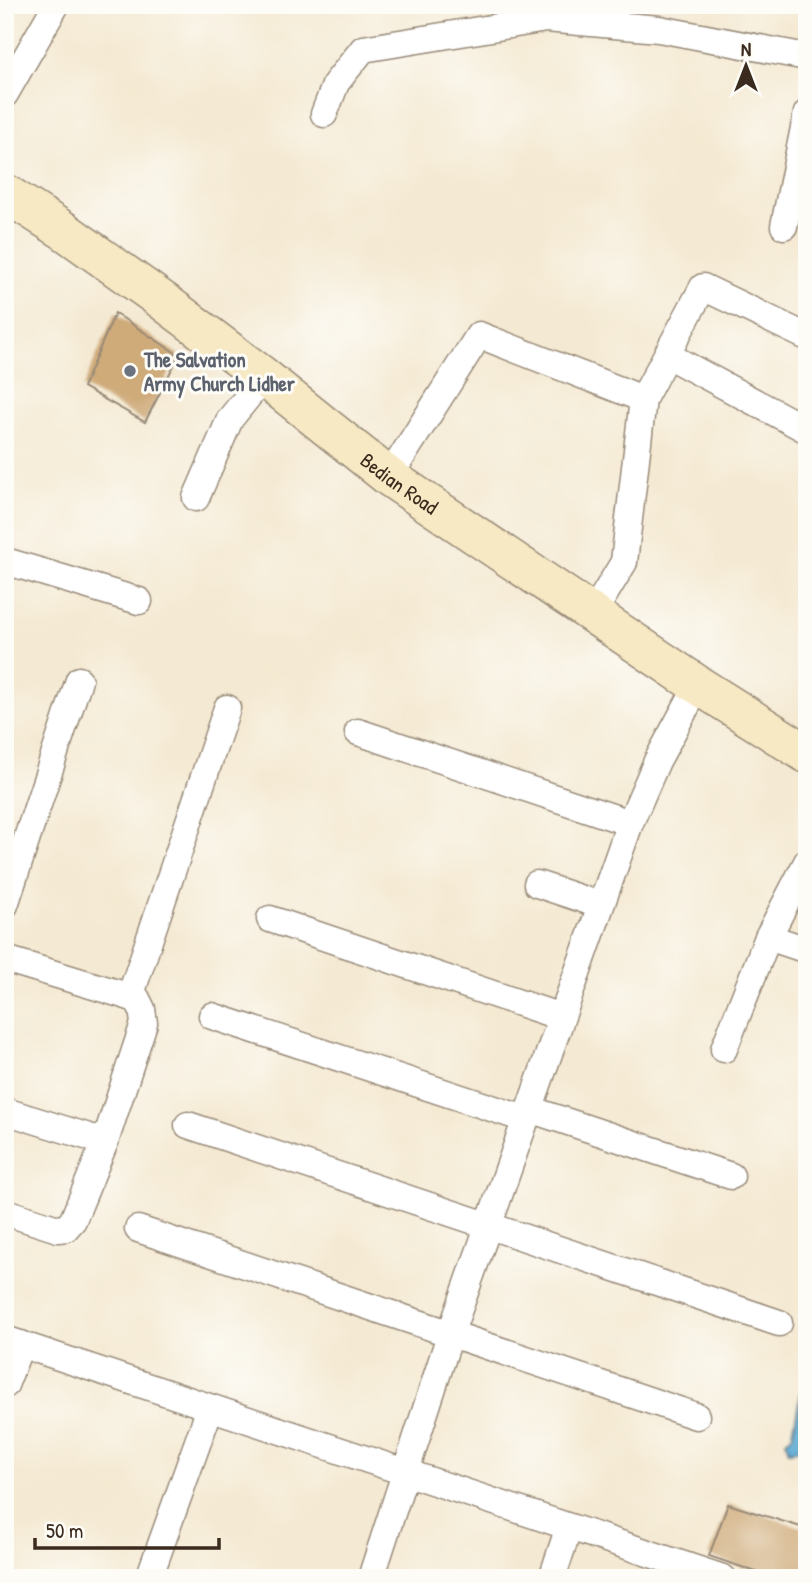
<svg xmlns="http://www.w3.org/2000/svg" width="812" height="1583" viewBox="0 0 812 1583" font-family="'Patrick Hand',sans-serif">
  <style>
    .water { fill: #58a8d2; stroke: #4a6978; stroke-width: 2 }
    .building { fill: #cfab7a }
    .lines { fill: none; stroke-linecap: round; stroke-linejoin: round }
    .street-casing { stroke: #988a78; stroke-width: 29 }
    .secondary-casing { stroke: #988a78; stroke-width: 41 }
    .street { stroke: #fff; stroke-width: 26 }
    .secondary { stroke: #f7e9c3; stroke-width: 38 }
    .worship-dot { fill: #6b7280; stroke: #fdfcf7; stroke-width: 2.5 }
    .labels { text-anchor: middle; dominant-baseline: central; stroke-width: 6; stroke-linejoin: round; paint-order: stroke }
    .worship-label { font-size: 21px; font-weight: bold; fill: #5b616d; stroke: #fdfcf7; text-anchor: start }
    .street-label { font-size: 21px; fill: #3b2a1e; stroke: #fdfcf7 }
  </style>
  <rect width="100%" height="100%" fill="#fdfcf7"/>
  <filter id="ink" filterUnits="userSpaceOnUse"><feTurbulence type="fractalNoise" baseFrequency=".0143" numOctaves="2"/><feDisplacementMap in="SourceGraphic" scale="14" xChannelSelector="R" yChannelSelector="G"/><feConvolveMatrix kernelMatrix="1 2 1 2 8 2 1 2 1" color-interpolation-filters="sRGB"/></filter>
  <filter id="wash" filterUnits="userSpaceOnUse"><feTurbulence type="fractalNoise" baseFrequency=".00686" numOctaves="4" result="noise"/><feDisplacementMap in="SourceGraphic" scale="28" xChannelSelector="R" yChannelSelector="G"/><feGaussianBlur stdDeviation="1.57" result="paint"/><feColorMatrix in="noise" values="0 0 0 0 0 0 0 0 0 0 0 0 0 0 0 0 0 1.4 0 .05"/><feComposite in="paint" operator="in"/></filter>
  <g filter="url(#wash)">
    <rect width="100%" height="100%" fill="#f4e9d2"/>
    <!-- water -->
    <polygon class="water" points="802,1389 807,1390 807,1451 800,1449 789,1451 786,1441 792,1436"/>
    <g id="blocks">
      <!-- building -->
      <g class="building">
        <polygon points="115,313 179,355 145,422 83,387"/>
        <polygon points="728,1504 807,1529 807,1578 774,1578 709,1556"/>
      </g>
    </g>
  </g>
  <g filter="url(#ink)">
    <use href="#blocks" fill-opacity="0" stroke="#988a78" stroke-width="2"/>
    <g class="lines">
      <defs>
        <g id="street">
          <polyline points="5,94 56,5"/>
          <polyline points="324,114 336,83 363,49 546,19 659,29 807,57"/>
          <polyline points="784,226 807,113"/>
          <polyline points="667,355 807,430"/>
          <polyline points="643,399 703,287 807,337"/>
          <polyline points="389,477 479,335 643,399 624,562 592,615"/>
          <polyline points="196,498 230,419 264,377"/>
          <polyline points="5,561 139,601"/>
          <polyline points="358,732 630,823"/>
          <polyline points="537,884 600,905"/>
          <polyline points="5,905 79,680"/>
          <polyline points="270,919 561,1017"/>
          <polyline points="768,937 807,950"/>
          <polyline points="5,959 137,999 142,1009 144,1023 105,1142 73,1220 66,1228 58,1229 5,1212"/>
          <polyline points="130,997 227,708"/>
          <polyline points="212,1016 525,1119"/>
          <polyline points="724,1049 768,937 807,862"/>
          <polyline points="529,1109 731,1176"/>
          <polyline points="5,1111 105,1142"/>
          <polyline points="188,1125 779,1323"/>
          <polyline points="138,1229 696,1416"/>
          <polyline points="5,1339 723,1578"/>
          <polyline points="5,1385 21,1344"/>
          <polyline points="149,1578 210,1408"/>
          <polyline points="371,1578 451,1332 630,823 657,761 698,685"/>
          <polyline points="552,1578 569,1527"/>
        </g>
        <g id="secondary">
          <path id="s1" d="M5,193L63,230L163,301L264,377L389,477L698,685L807,754"/>
        </g>
      </defs>
      <!-- street casing -->
      <use href="#street" class="street-casing"/>
      <!-- secondary casing -->
      <use href="#secondary" class="secondary-casing"/>
      <!-- street -->
      <use href="#street" class="street"/>
      <!-- secondary -->
      <use href="#secondary" class="secondary"/>
    </g>
  </g>
  <!-- markers -->
  <circle class="worship-dot" cx="130" cy="371" r="7"/>
  <g class="labels">
    <!-- worship labels -->
    <g class="worship-label">
      <text x="144" y="359">The Salvation<tspan x="144" dy="24">Army Church Lidher</tspan></text>
    </g>
    <!-- street labels -->
    <g class="street-label">
      <text stroke="none"><textPath href="#s1" startOffset="490">Bedian Road</textPath></text>
    </g>
  </g>
  <!-- margin -->
  <rect width="812" height="1583" fill="none" stroke="#fdfcf7" stroke-width="28"/>
  <!-- north arrow -->
  <g transform="translate(746 66)" stroke="#fdfcf7" stroke-width="5" paint-order="stroke">
  <path d="M0-5L12 26L0 18L-12 26Z" fill="#3b2a1e"/>
  <text y="-10" font-size="19" font-weight="bold" text-anchor="middle" fill="#3b2a1e">N</text>
  </g>
  <!-- scale -->
  <path d="M35 1538v10h184v-10" fill="none" stroke="#3b2a1e" stroke-width="3.5"/>
  <text x="46" y="1538" font-size="21" fill="#3b2a1e" stroke="#fdfcf7" stroke-width="5" paint-order="stroke">50 m</text>
</svg>
